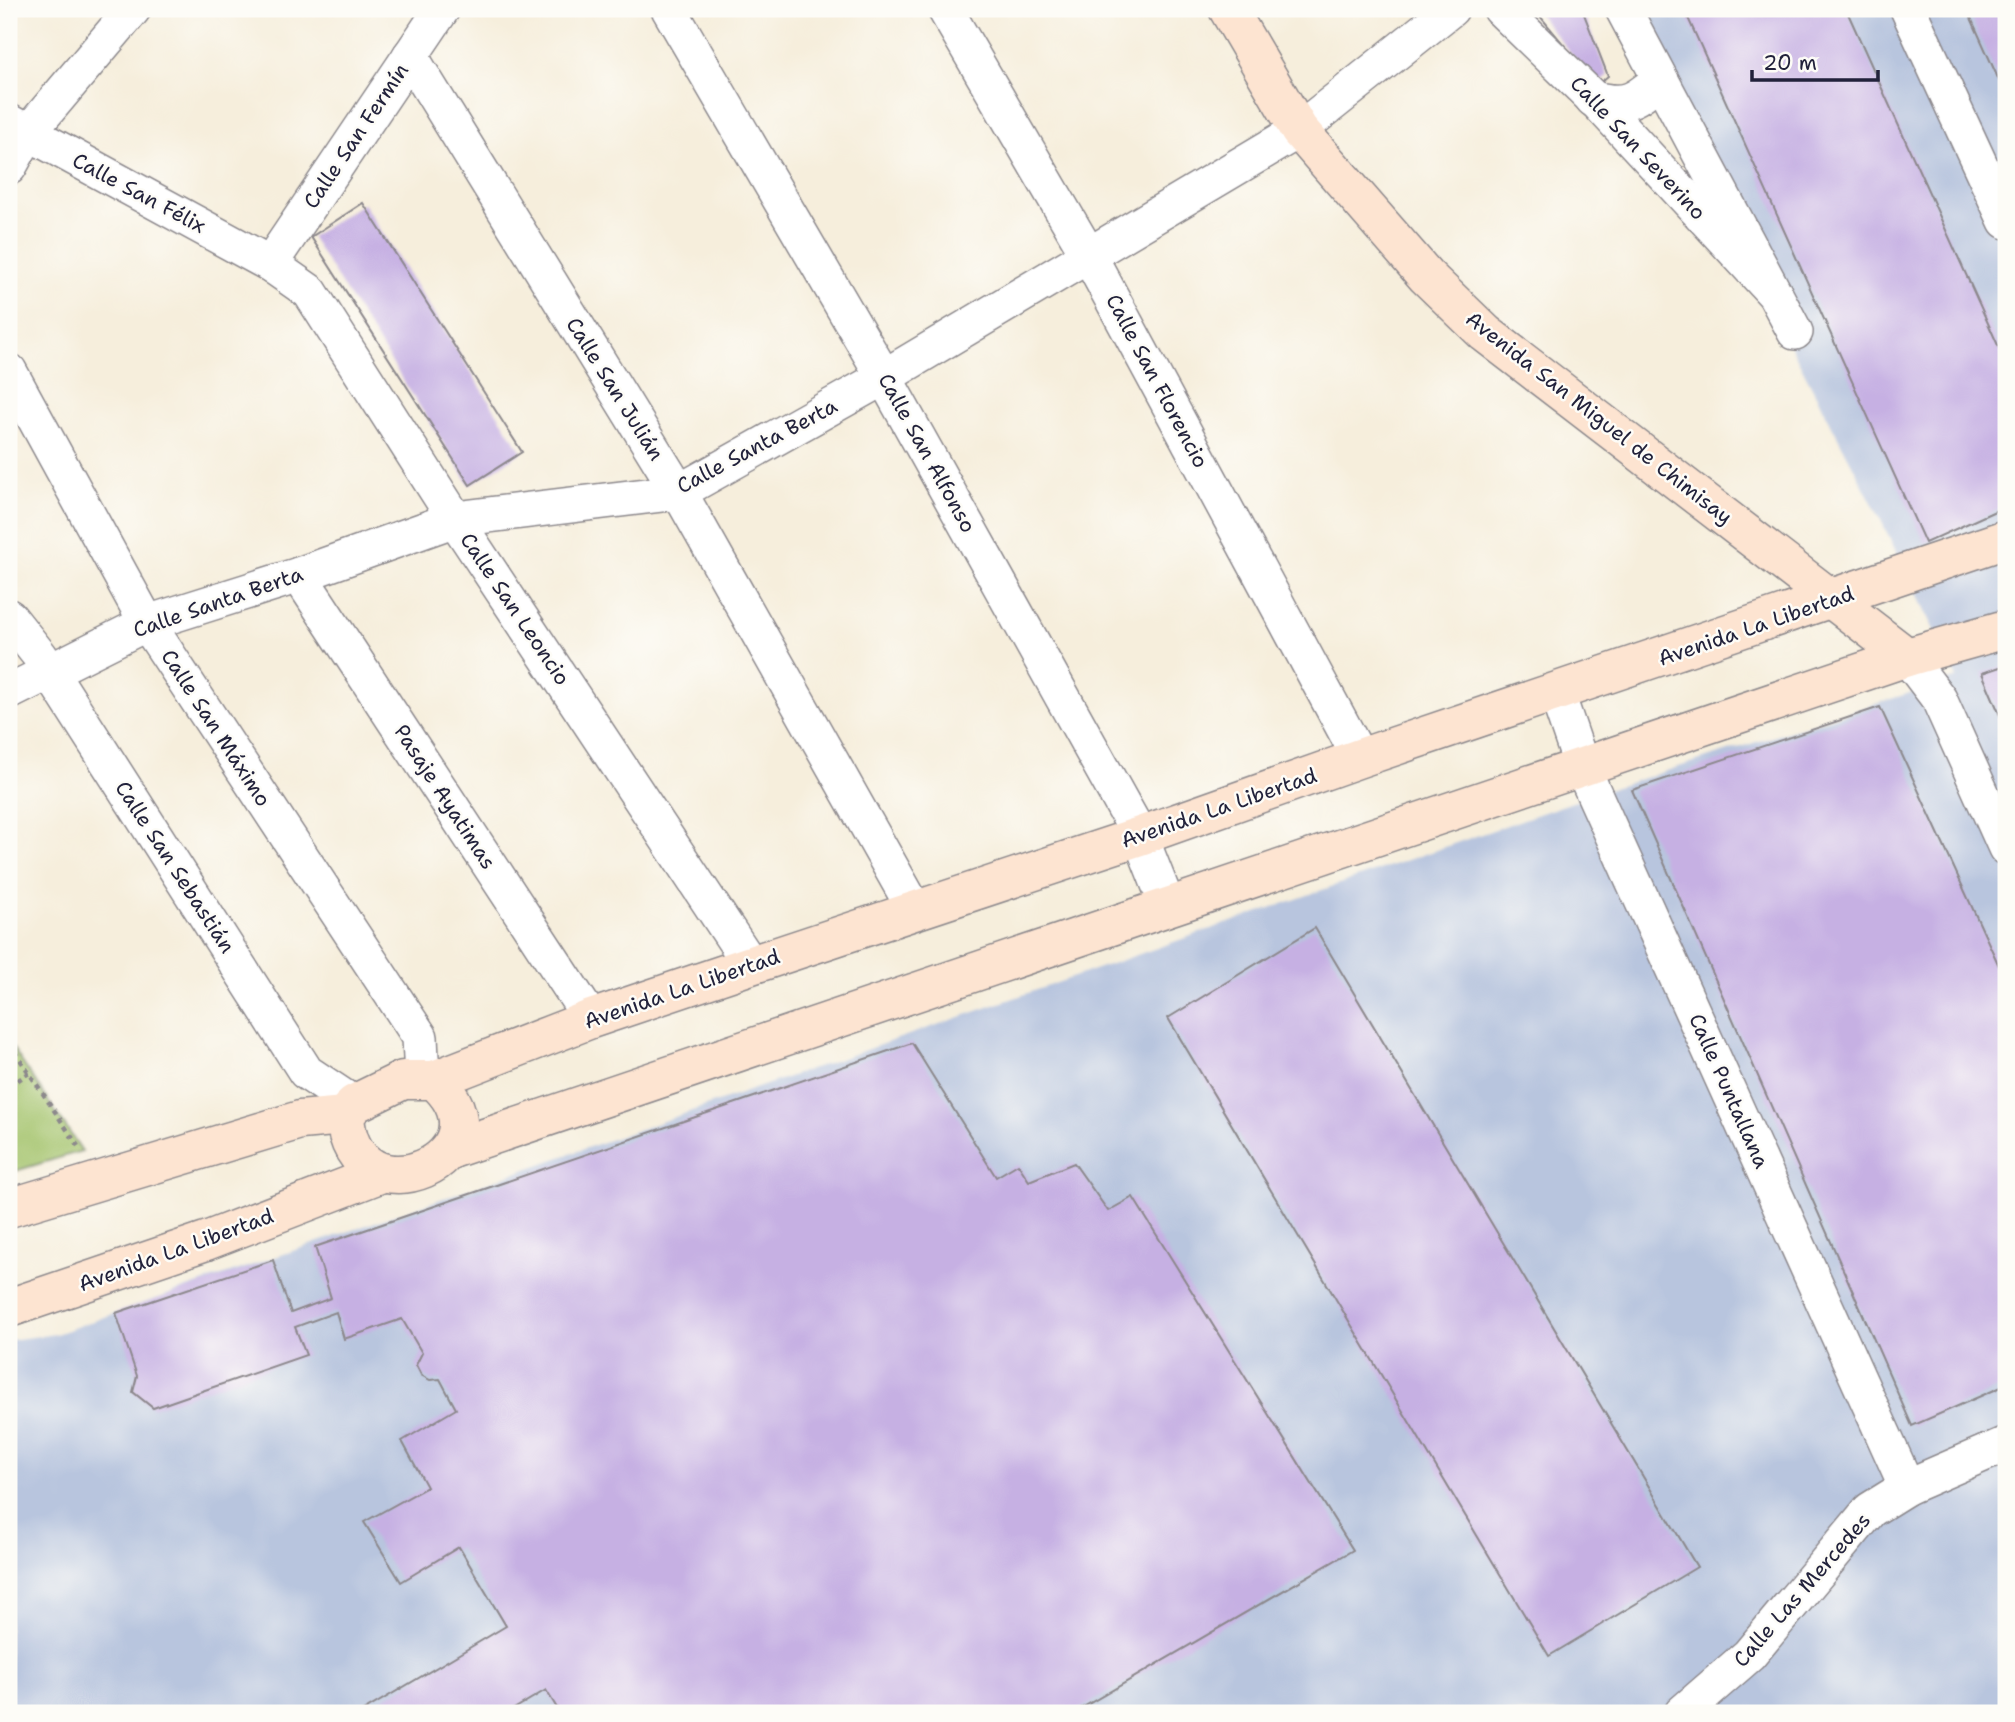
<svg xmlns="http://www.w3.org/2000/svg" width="2015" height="1722" viewBox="0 0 2015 1722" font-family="'Shantell Sans',sans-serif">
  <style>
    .industrial { fill: #b8c5de }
    .green { fill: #a3c26a; stroke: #627252; stroke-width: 2 }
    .building { fill: #c6b0e3 }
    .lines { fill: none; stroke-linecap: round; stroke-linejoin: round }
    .street-casing { stroke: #8c888c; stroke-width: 38 }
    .secondary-casing { stroke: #8c888c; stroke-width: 41 }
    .path { stroke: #8c888c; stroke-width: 4.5; stroke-dasharray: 5 5; stroke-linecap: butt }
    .street { stroke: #fff; stroke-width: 35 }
    .secondary { stroke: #fde4d1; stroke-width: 38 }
    .labels { text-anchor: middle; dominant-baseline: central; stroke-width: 5; stroke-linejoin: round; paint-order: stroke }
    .street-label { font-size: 21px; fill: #22223b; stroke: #fdfcf7 }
  </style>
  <rect width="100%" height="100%" fill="#fdfcf7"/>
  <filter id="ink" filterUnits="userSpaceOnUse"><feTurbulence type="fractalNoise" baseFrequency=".0143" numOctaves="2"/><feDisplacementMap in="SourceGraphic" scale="14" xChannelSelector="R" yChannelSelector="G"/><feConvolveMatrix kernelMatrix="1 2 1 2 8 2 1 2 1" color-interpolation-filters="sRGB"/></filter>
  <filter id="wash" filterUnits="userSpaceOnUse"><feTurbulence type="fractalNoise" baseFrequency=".00686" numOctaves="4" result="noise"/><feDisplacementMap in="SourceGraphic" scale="28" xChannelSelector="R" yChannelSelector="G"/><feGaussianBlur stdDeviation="1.57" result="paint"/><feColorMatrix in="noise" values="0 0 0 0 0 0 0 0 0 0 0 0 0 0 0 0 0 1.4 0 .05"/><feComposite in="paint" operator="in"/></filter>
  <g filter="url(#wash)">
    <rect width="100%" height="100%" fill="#f6eedc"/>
    <!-- industrial -->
    <polygon class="industrial" points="1615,9 2006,9 2006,1713 9,1713 9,1340 56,1334 1610,789 1957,678 1879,516"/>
    <!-- green -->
    <polygon class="green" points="9,1043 82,1151 9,1173"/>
    <g id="blocks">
      <!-- building -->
      <g class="building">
        <polygon points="1534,9 1582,9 1608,76 1602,81 1594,81"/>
        <polygon points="1684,9 1846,9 2006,363 2006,506 1925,543"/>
        <polygon points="1967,9 2006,9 2006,96"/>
        <polygon points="363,203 522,452 470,485 311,237"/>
        <polygon points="2006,665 2006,729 1982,673"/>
        <polygon points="1880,707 2006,981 2006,1385 1912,1426 1632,790"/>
        <polygon points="1315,928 1697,1567 1549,1656 1168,1018"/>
        <polygon points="912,1043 996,1177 1018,1164 1029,1181 1074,1163 1108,1211 1133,1197 1353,1550 1073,1713 560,1713 546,1690 507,1713 360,1713 506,1626 459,1547 401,1582 364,1522 427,1487 402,1441 456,1409 440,1379 430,1380 421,1375 416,1365 422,1353 402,1319 344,1339 336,1312 295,1327 306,1355 153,1408 133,1392 137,1376 116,1313 273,1260 291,1313 331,1298 315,1247"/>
      </g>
    </g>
  </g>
  <g filter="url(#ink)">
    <use href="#blocks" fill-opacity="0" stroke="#8c888c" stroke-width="2"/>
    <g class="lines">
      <defs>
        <g id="street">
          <polyline points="669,9 884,377 1140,836 1168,907"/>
          <polyline points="945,9 1088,254 1360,758"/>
          <polyline points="1501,9 1600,105 1772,291"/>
          <polyline points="1623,9 1795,332"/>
          <polyline points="1908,9 2006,221"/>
          <polyline points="410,56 679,492 915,910"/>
          <path d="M1593,99C1627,107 1634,101 1659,80"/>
          <polyline points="9,122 270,264 310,292 455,519 751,965"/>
          <polyline points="9,167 28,133 133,9"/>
          <polyline points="270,264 442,9"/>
          <polyline points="9,371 147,623 420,1037 422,1079"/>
          <polyline points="299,575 591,1019"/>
          <polyline points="9,617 40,656 306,1072 354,1104"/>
          <polyline points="1907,657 1939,699 2006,848"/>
          <polyline points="9,692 147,623 299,575 455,519 679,492 884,377 1299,130 1451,9"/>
          <polyline points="1557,694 1582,767 1907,1487"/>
          <polyline points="1682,1713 1749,1655 1870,1510 1907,1487 2006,1444"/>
        </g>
        <g id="secondary">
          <polyline points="1228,9 1299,130 1426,276 1485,333 1907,657"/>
          <path d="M403,1080H434C519,1155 352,1229 345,1116L354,1104Z"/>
          <polyline points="434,1080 591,1019 751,965 1140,836 1360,758 2006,539"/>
          <polyline points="452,1149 1907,657 2006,629"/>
          <polyline points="9,1208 300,1120 345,1116"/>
          <polyline points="9,1308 206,1241 382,1173"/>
        </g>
      </defs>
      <!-- street casing -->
      <use href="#street" class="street-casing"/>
      <!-- secondary casing -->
      <use href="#secondary" class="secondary-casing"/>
      <!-- path -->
      <g class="path">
        <polyline points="9,1043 78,1146"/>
        <polyline points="9,1086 29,1073"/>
      </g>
      <!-- street -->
      <use href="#street" class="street"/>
      <!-- secondary -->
      <use href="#secondary" class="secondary"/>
    </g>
  </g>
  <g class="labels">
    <!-- street labels -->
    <g class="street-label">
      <text transform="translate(356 136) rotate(-56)">Calle San Fermín</text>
      <text transform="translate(1638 148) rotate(47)">Calle San Severino</text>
      <text transform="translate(139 193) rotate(28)">Calle San Félix</text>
      <text transform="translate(1157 381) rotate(62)">Calle San Florencio</text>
      <text transform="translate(615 389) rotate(58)">Calle San Julián</text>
      <text transform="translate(1599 418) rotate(38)">Avenida San Miguel de Chimisay</text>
      <text transform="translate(757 446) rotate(-28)">Calle Santa Berta</text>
      <text transform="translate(927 453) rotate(61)">Calle San Alfonso</text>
      <text transform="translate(218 602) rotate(-19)">Calle Santa Berta</text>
      <text transform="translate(515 609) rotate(56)">Calle San Leoncio</text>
      <text transform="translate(1756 626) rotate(-19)">Avenida La Libertad</text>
      <text transform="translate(216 728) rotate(57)">Calle San Máximo</text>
      <text transform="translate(445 797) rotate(57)">Pasaje Ayatimas</text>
      <text transform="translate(1219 808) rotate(-19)">Avenida La Libertad</text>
      <text transform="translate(175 867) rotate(57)">Calle San Sebastián</text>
      <text transform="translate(682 989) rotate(-19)">Avenida La Libertad</text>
      <text transform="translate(1729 1091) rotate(66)">Calle Puntallana</text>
      <text transform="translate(176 1250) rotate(-20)">Avenida La Libertad</text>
      <text transform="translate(1802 1590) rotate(-49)">Calle Las Mercedes</text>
    </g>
  </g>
  <!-- margin -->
  <rect width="2015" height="1722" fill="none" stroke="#fdfcf7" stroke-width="35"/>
  <!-- scale -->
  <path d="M1752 70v10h126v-10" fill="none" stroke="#22223b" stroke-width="3.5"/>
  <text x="1763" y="70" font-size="21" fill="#22223b" stroke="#fdfcf7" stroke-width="5" paint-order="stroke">20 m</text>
</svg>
